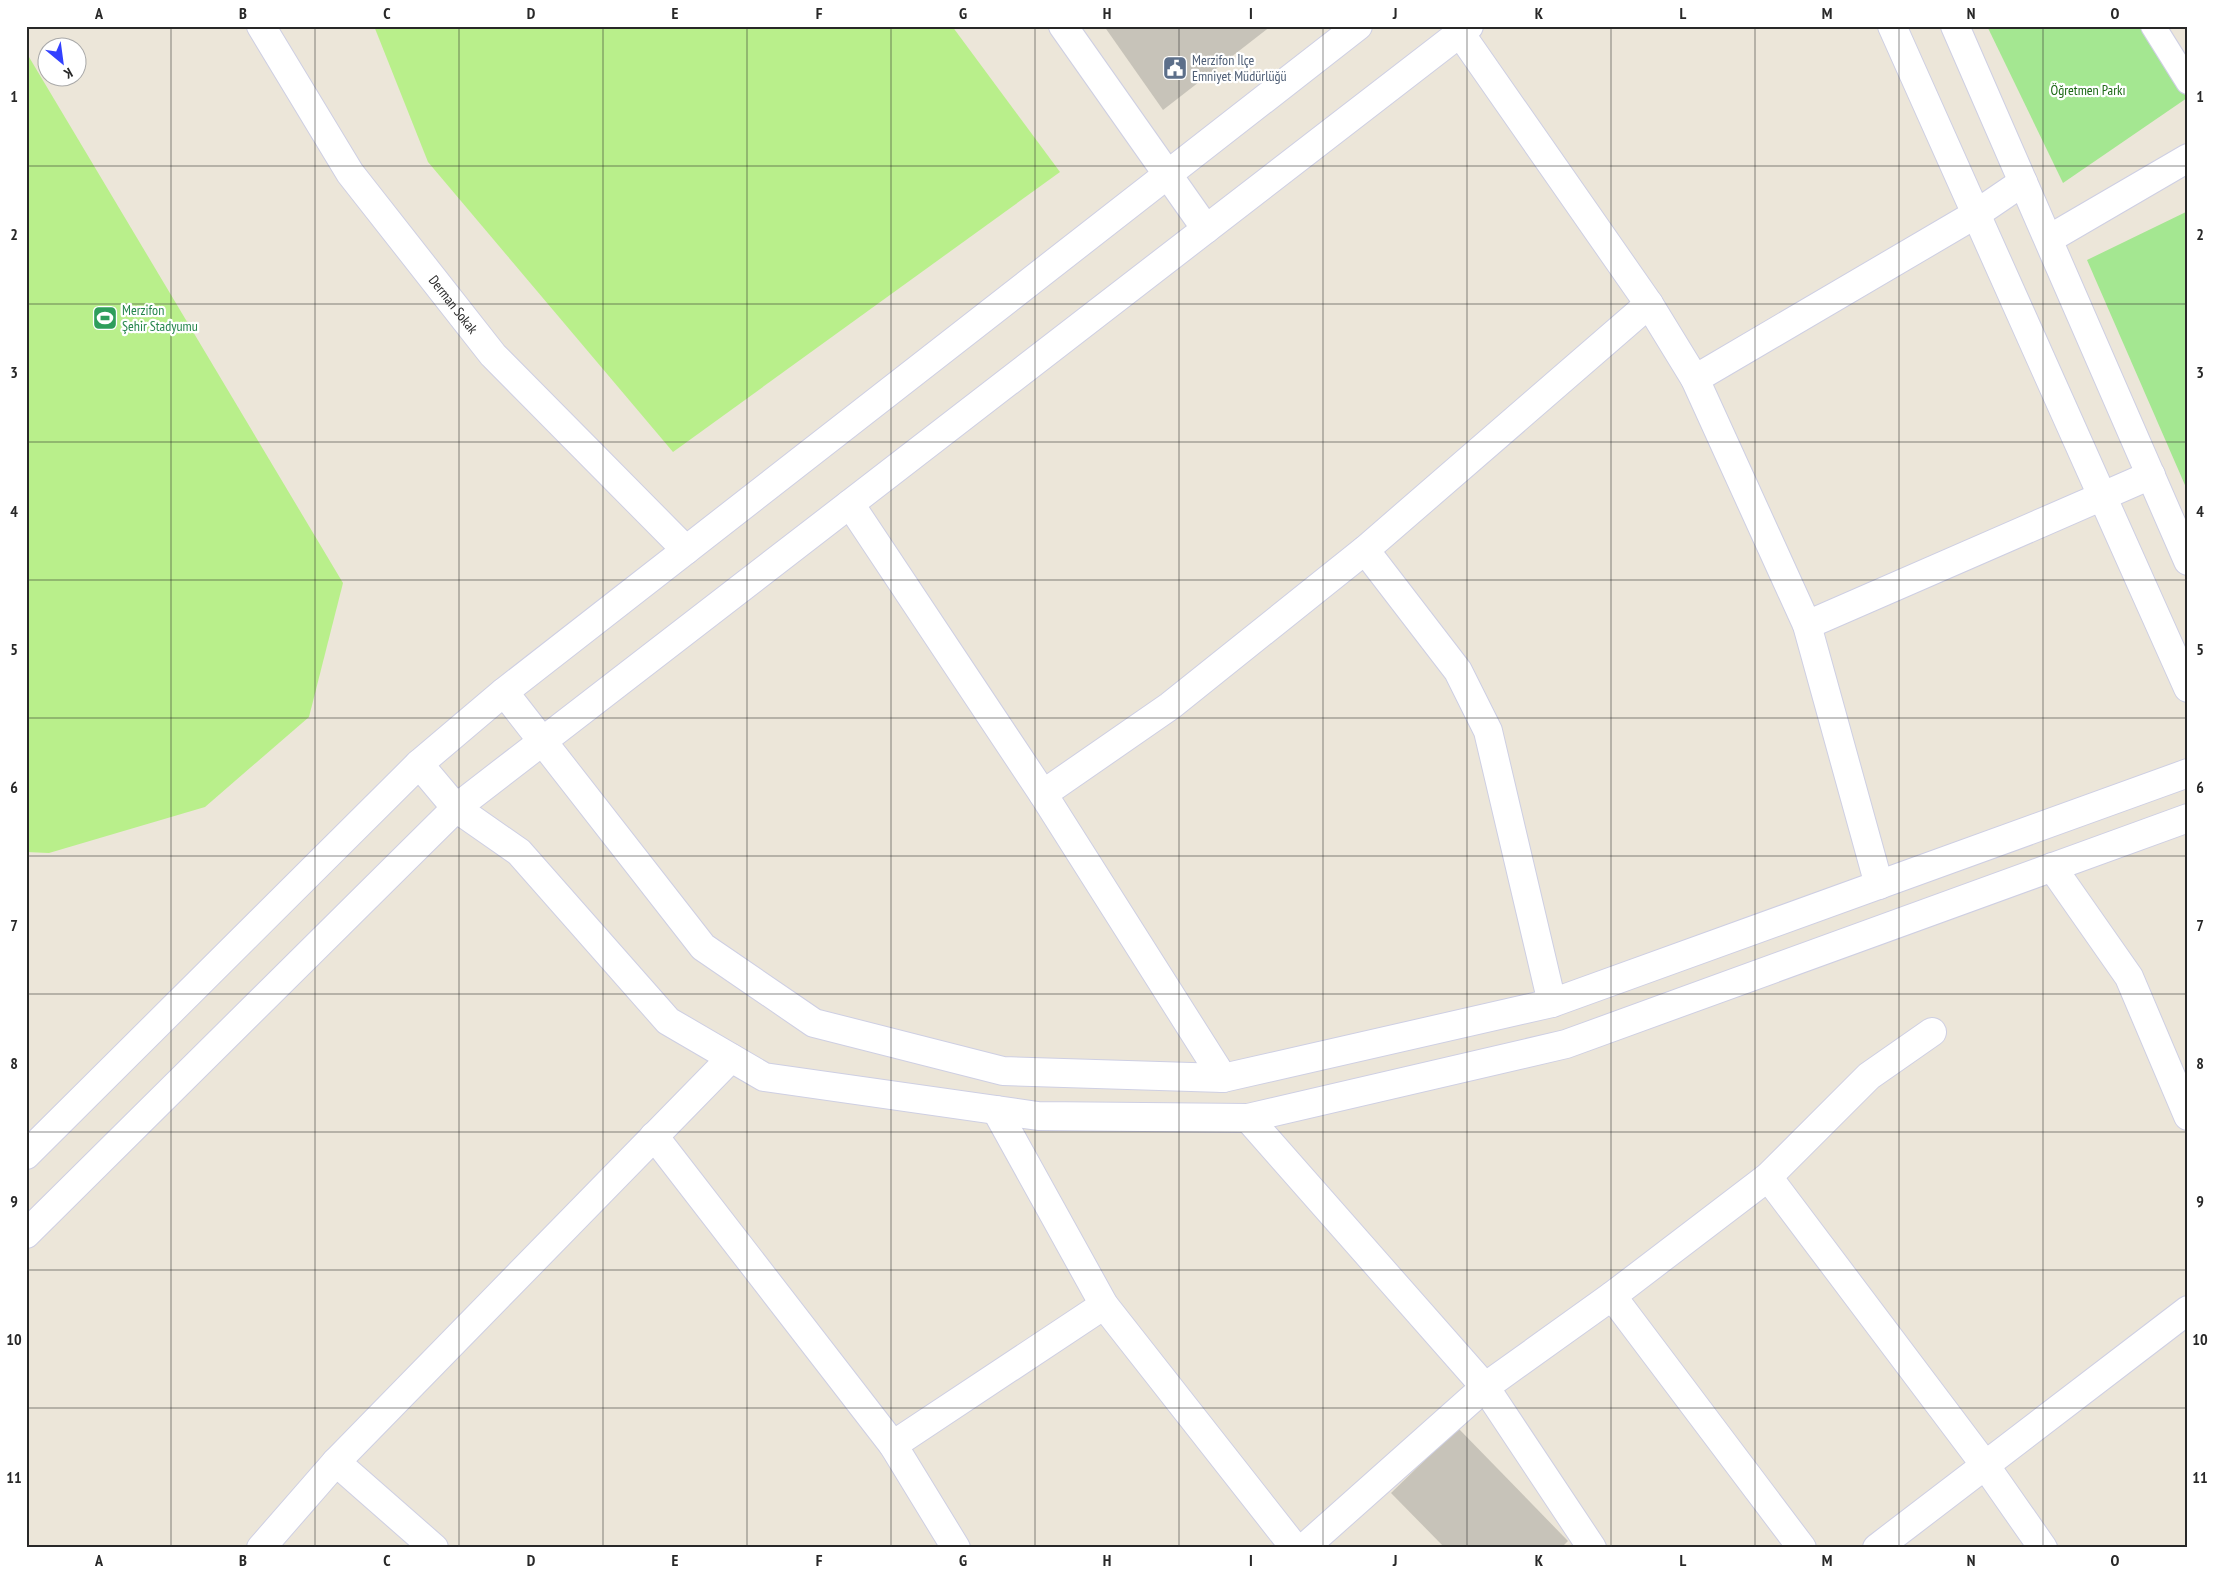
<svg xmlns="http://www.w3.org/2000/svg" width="2214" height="1574" viewBox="0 0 2214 1574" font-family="'PT Sans Narrow',sans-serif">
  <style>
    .green { fill: #a4e791 }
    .pitch { fill: #b9ef8b }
    .building { fill: #c7c3b9 }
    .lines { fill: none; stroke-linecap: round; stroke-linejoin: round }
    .lane-casing { stroke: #cecfe3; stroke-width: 26 }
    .street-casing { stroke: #cecfe3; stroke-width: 30 }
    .secondary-casing { stroke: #cecfe3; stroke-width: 30 }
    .lane { stroke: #fff; stroke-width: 24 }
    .street { stroke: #fff; stroke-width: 28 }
    .secondary { stroke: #fff; stroke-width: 28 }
    .grid { fill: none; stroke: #282828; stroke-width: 1; stroke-opacity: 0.55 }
    .labels { text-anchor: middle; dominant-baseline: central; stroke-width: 4.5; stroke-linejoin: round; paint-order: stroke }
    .service-label { font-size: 14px; fill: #4e5e75; stroke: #fff; text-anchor: start }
    .park-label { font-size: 14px; fill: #1c6915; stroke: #fff }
    .street-label { font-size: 14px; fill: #282828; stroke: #fff }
    .leisure-label { font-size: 14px; fill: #27864d; stroke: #fff; text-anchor: start }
    .neatline { fill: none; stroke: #282828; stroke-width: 2 }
    .grid-label { font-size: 16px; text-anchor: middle; font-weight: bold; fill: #282828 }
  </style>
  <rect width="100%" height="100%" fill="#ece6d9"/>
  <!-- green -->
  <g class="green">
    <polygon points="1987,26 2140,26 2187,98 2063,183"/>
    <polygon points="2188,211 2188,492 2087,260"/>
  </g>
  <!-- pitch -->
  <g class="pitch">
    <polygon points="374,26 952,26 1060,172 673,452 428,162"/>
    <polygon points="26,52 343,583 309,717 205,807 49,853 26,852"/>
  </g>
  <!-- building -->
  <g class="building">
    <polygon points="1104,26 1271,26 1163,110"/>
    <polygon points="1458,1428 1568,1541 1561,1548 1445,1548 1391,1493"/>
  </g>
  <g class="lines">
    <defs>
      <polyline id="lane" points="2153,26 2188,82"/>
      <g id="street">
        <path id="s1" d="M261,26L350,173L493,355L686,550"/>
        <polyline points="1063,26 1206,229"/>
        <polyline points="1892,26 2188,688"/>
        <polyline points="1955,26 2188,561"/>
        <polyline points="1460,33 1649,304 1695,379 1807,625 1879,885"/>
        <polyline points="2049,239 2188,158"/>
        <polyline points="1695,379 1976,214 2023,182"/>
        <polyline points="850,504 1043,794 1223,1078"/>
        <polyline points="1365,550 1458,671 1488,731 1552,1003"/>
        <polyline points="1807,625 2151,475"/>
        <polyline points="1043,794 1170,706 1365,550 1649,304"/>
        <polyline points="2052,867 2129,977 2188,1116"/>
        <polyline points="996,1110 1104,1305 1295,1548"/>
        <polyline points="1248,1118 1485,1387 1592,1548"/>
        <polyline points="654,1136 893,1445 956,1548"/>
        <polyline points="1768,1177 1985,1465 2043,1548"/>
        <polyline points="1612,1296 1802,1548"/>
        <polyline points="893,1445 1104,1305"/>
        <polyline points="336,1462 434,1548"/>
        <polyline points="261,1548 336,1462 731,1058"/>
        <polyline points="1304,1548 1485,1387 1612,1296 1768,1177 1869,1076 1932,1032"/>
        <polyline points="1877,1548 2188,1310"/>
      </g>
      <g id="secondary">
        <polyline points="504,692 703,947 814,1023 1003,1071 1223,1078 1552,1003 2188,773"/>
        <polyline points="419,764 456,808 519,852 668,1021 764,1077 1038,1116 1248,1118 1566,1044 2188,818"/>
        <polyline points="26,1155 419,764 504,692 1358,26"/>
        <polyline points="26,1234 456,808 1469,26"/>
      </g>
    </defs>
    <!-- lane casing -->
    <use href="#lane" class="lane-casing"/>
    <!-- street casing -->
    <use href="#street" class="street-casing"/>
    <!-- secondary casing -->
    <use href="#secondary" class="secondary-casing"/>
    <!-- lane -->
    <use href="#lane" class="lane"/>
    <!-- street -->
    <use href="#street" class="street"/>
    <!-- secondary -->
    <use href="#secondary" class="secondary"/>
  </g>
  <!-- grid -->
  <path class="grid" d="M171,26V1548M315,26V1548M459,26V1548M603,26V1548M747,26V1548M891,26V1548M1035,26V1548M1179,26V1548M1323,26V1548M1467,26V1548M1611,26V1548M1755,26V1548M1899,26V1548M2043,26V1548M26,166H2188M26,304H2188M26,442H2188M26,580H2188M26,718H2188M26,856H2188M26,994H2188M26,1132H2188M26,1270H2188M26,1408H2188"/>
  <!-- icons -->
  <defs>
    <symbol id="civic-square" viewBox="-11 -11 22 22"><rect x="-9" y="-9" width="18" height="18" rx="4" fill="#5c6f8a" stroke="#fff"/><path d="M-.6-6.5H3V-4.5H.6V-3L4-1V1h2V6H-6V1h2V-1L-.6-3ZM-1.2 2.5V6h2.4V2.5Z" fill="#fff"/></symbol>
    <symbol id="stadium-square" viewBox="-11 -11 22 22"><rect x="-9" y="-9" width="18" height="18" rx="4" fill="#2e9e5b" stroke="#fff"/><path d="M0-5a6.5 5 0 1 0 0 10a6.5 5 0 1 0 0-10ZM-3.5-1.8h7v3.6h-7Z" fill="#fff"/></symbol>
  </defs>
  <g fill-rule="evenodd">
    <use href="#civic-square" x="1161" y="54" width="28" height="28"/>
    <use href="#stadium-square" x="91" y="304" width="28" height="28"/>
  </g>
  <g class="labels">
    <!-- service labels -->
    <g class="service-label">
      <text x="1192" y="60">Merzifon İlçe<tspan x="1192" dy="16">Emniyet Müdürlüğü</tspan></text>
    </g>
    <!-- park labels -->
    <g class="park-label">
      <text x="2088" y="90">Öğretmen Parkı</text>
    </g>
    <!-- street labels -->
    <g class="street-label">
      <text stroke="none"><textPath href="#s1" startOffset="339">Derman Sokak</textPath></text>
    </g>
    <!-- leisure labels -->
    <g class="leisure-label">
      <text x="122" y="310">Merzifon<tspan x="122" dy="16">Şehir Stadyumu</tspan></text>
    </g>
  </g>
  <!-- border -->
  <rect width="2214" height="1574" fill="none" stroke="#ffffff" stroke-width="55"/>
  <!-- north arrow -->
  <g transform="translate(62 62) rotate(151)"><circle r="24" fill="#ffffff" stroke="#a9a9a9"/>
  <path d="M0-4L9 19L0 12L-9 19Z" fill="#3341ff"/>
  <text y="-8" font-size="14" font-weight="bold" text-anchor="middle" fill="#282828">K</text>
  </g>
  <rect x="28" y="28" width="2158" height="1518" class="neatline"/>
  <g class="grid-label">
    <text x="99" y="19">A</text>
    <text x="243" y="19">B</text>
    <text x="387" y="19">C</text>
    <text x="531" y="19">D</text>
    <text x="675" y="19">E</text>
    <text x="819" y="19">F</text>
    <text x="963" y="19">G</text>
    <text x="1107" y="19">H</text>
    <text x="1251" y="19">I</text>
    <text x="1395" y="19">J</text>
    <text x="1539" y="19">K</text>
    <text x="1683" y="19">L</text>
    <text x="1827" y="19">M</text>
    <text x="1971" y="19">N</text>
    <text x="2115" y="19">O</text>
    <text x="14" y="102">1</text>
    <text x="2200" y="102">1</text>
    <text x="14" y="240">2</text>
    <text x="2200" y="240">2</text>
    <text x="14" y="378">3</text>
    <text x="2200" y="378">3</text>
    <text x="14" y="517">4</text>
    <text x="2200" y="517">4</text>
    <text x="14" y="655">5</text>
    <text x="2200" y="655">5</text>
    <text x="14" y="793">6</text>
    <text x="2200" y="793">6</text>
    <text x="14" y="931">7</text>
    <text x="2200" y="931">7</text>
    <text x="14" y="1069">8</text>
    <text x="2200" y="1069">8</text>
    <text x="14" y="1207">9</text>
    <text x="2200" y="1207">9</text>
    <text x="14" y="1345">10</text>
    <text x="2200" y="1345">10</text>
    <text x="14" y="1483">11</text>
    <text x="2200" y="1483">11</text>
    <text x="99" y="1566">A</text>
    <text x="243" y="1566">B</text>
    <text x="387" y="1566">C</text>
    <text x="531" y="1566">D</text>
    <text x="675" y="1566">E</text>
    <text x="819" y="1566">F</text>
    <text x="963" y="1566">G</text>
    <text x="1107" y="1566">H</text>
    <text x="1251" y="1566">I</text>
    <text x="1395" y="1566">J</text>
    <text x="1539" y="1566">K</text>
    <text x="1683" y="1566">L</text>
    <text x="1827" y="1566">M</text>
    <text x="1971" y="1566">N</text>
    <text x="2115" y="1566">O</text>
  </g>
</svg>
